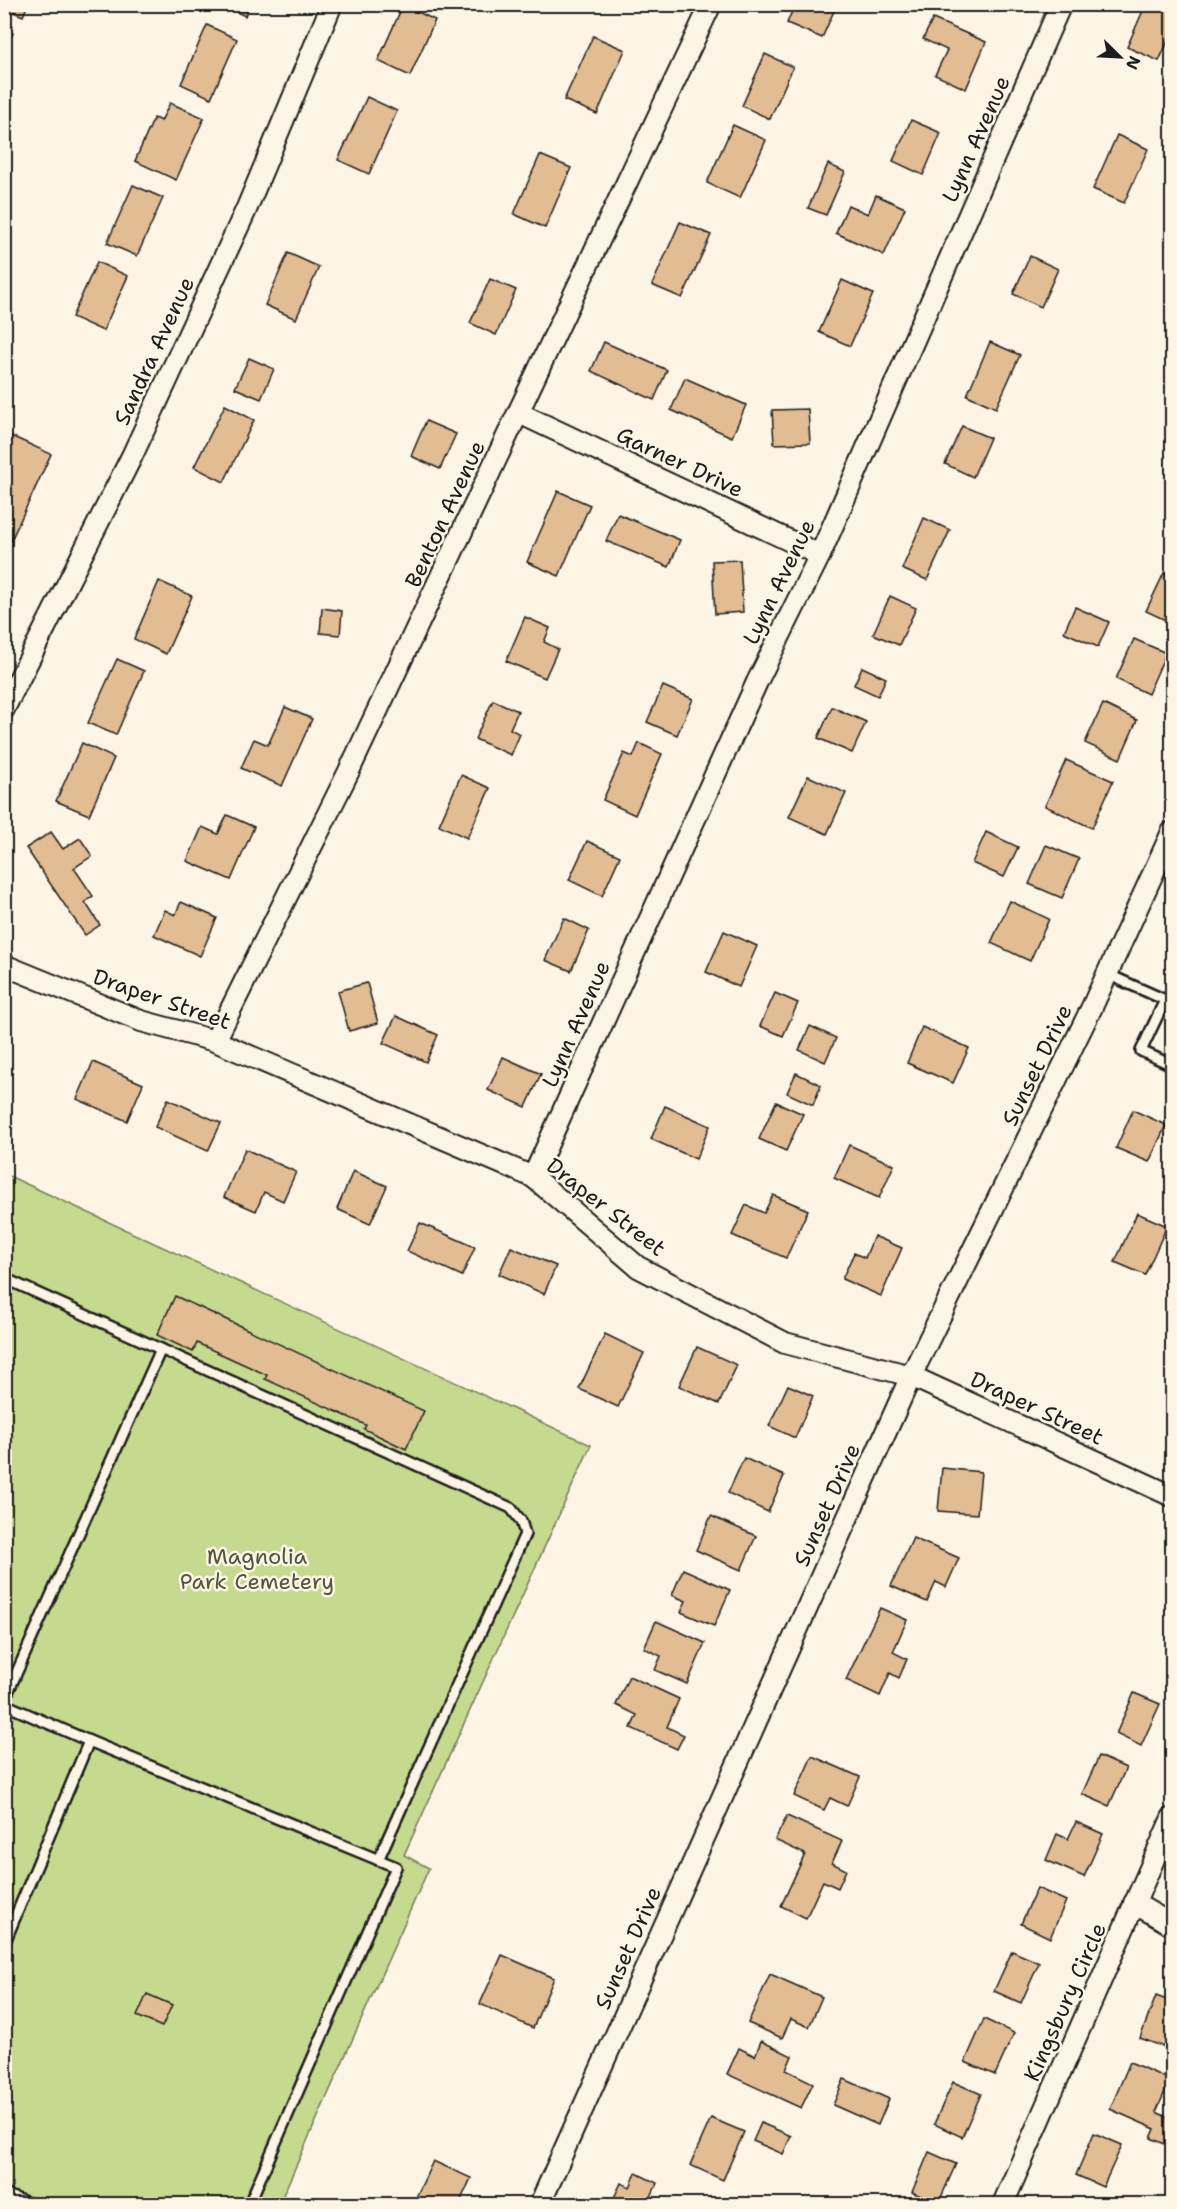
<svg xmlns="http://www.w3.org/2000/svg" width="1177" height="2209" viewBox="0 0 1177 2209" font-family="'Shantell Sans',sans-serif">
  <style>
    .green { fill: #c6da8f; stroke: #717b56; stroke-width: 1.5 }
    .building { fill: #e2bc93; stroke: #1c1c1c; stroke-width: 1.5 }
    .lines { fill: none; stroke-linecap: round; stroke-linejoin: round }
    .service-casing { stroke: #1c1c1c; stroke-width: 14 }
    .minor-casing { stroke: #1c1c1c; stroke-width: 24 }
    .service { stroke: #fcf5e5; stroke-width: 9 }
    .minor { stroke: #fcf5e5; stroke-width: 20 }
    .labels { text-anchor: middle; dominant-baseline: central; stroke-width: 5; stroke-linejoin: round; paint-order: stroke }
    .street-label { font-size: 22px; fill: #1c1c1c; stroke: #fcf5e5 }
    .park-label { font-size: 22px; fill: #4f553e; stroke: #fcf5e5 }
  </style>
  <rect width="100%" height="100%" fill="#fcf5e5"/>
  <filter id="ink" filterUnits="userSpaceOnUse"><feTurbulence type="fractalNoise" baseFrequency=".0167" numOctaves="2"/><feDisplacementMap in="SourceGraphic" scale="12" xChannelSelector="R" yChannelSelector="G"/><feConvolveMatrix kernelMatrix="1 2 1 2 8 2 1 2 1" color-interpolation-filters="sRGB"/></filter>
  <g filter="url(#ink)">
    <!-- green -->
    <polygon class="green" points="9,1176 591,1445 404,1855 429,1868 279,2204 5,2204 4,1187"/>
    <!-- building -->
    <g class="building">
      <polygon points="4,4 28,4 23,16 4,8"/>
      <polygon points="220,4 250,4 245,16"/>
      <polygon points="795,4 837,4 822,38 787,23"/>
      <polygon points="1146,4 1160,4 1172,10 1172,32 1159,61 1127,47"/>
      <polygon points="403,5 435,20 410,76 378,61"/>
      <polygon points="933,19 986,42 966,89 935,75 947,50 923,39"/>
      <polygon points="207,25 237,39 211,98 181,84"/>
      <polygon points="4,29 13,33 4,51"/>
      <polygon points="593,36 625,50 597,114 564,100"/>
      <polygon points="765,54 793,67 770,119 742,106"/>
      <polygon points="367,97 397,111 369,174 338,160"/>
      <polygon points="170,103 204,118 176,180 135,161 154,118 161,121"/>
      <polygon points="911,120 941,133 923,175 893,161"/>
      <polygon points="733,125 766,140 740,198 707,183"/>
      <polygon points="1117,135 1148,149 1124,203 1093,189"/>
      <polygon points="540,155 571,168 545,228 514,214"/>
      <polygon points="828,164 845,172 826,215 808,208"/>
      <polygon points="133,185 163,198 137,256 107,243"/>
      <polygon points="876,195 905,208 884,255 836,233 848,205 868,214"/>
      <polygon points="680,222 711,235 682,298 652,285"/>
      <polygon points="288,253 319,267 296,319 265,305"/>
      <polygon points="1030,256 1058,269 1041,307 1013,294"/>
      <polygon points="97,262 128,276 103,331 72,317"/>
      <polygon points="490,279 516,290 496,335 470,323"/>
      <polygon points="842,280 873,294 850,346 819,332"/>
      <polygon points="604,342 667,370 654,400 591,371"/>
      <polygon points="990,342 1020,355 996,408 967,395"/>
      <polygon points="249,358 274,369 261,399 235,388"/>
      <polygon points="685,378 746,405 732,437 671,410"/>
      <polygon points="225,405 254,420 224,482 194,467"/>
      <polygon points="808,409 810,443 774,444 772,410"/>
      <polygon points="426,421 456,434 440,469 411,456"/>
      <polygon points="962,426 990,438 973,477 945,464"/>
      <polygon points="9,435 51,454 7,549 4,548 4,446"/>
      <polygon points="558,491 590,505 559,576 527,562"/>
      <polygon points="618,514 680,540 669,567 606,541"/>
      <polygon points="924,518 950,530 927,580 902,569"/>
      <polygon points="740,560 743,612 715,614 712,561"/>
      <polygon points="1164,573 1172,577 1172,623 1146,611"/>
      <polygon points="159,581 192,596 166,654 134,639"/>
      <polygon points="890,596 916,608 899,645 873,634"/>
      <polygon points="1075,607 1109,622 1098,647 1064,632"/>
      <polygon points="322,608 342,611 340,635 320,633"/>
      <polygon points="525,617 550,628 544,642 558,649 545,678 506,661"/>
      <polygon points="1134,639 1166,653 1148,694 1116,679"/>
      <polygon points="117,659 144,671 116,735 88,723"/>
      <polygon points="862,667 886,678 878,696 854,685"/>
      <polygon points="663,686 693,699 677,735 647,722"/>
      <polygon points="493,700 518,711 510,729 520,734 511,755 475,739"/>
      <polygon points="1103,704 1137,720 1120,759 1085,743"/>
      <polygon points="285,707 312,719 282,786 241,768 254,739 268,745"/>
      <polygon points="832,707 866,722 852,753 818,738"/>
      <polygon points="82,743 114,758 89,815 56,801"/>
      <polygon points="639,743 662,754 635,815 603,800 624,753 633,757"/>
      <polygon points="1066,760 1113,781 1092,828 1045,806"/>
      <polygon points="461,775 490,788 467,838 439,825"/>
      <polygon points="808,776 846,793 827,834 789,817"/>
      <polygon points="227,815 254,827 231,880 187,861 202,827 218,834"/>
      <polygon points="51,832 63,849 80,838 92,856 74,868 93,896 85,902 100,925 85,935 26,848"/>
      <polygon points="986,832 1018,847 1004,877 972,863"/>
      <polygon points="587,841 620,856 602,896 569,880"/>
      <polygon points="1046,845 1079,859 1062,898 1029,884"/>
      <polygon points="1010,901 1049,919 1030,961 991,943"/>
      <polygon points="181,902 217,918 200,956 154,935 165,910 175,915"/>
      <polygon points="564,918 589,930 571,971 545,960"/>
      <polygon points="724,931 757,946 739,987 706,972"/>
      <polygon points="367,983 378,1023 349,1031 338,991"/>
      <polygon points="775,993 798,1003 783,1036 760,1026"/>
      <polygon points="396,1016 438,1035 426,1062 383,1043"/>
      <polygon points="810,1026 836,1038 825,1062 799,1050"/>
      <polygon points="922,1027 969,1048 953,1083 907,1063"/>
      <polygon points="503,1057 541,1074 526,1107 488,1090"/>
      <polygon points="93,1062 143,1084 127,1121 77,1099"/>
      <polygon points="796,1073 821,1085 813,1105 787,1093"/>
      <polygon points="168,1099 221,1123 208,1151 155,1127"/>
      <polygon points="776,1102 803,1114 786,1151 759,1139"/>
      <polygon points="665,1106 710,1126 696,1159 651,1139"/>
      <polygon points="1133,1110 1166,1125 1149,1162 1116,1148"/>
      <polygon points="849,1145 894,1165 879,1198 834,1178"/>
      <polygon points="245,1149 296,1172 283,1201 264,1192 256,1211 224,1197"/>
      <polygon points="353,1171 387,1186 370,1224 337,1209"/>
      <polygon points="773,1195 808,1210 786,1258 732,1235 746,1205 764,1213"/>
      <polygon points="1137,1213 1167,1226 1145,1275 1115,1262"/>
      <polygon points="420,1223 475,1247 462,1276 407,1251"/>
      <polygon points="874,1236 902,1248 881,1296 842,1279 854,1253 865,1258"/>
      <polygon points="511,1247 556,1266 544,1294 499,1274"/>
      <polygon points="175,1296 424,1411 406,1449 364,1429 366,1425 265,1379 267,1375 197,1343 193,1352 157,1335"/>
      <polygon points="605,1334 644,1353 618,1407 579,1389"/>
      <polygon points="697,1347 737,1365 719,1404 679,1386"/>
      <polygon points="788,1385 813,1396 795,1438 769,1426"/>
      <polygon points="744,1458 784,1476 768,1512 728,1493"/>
      <polygon points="942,1468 981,1472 977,1514 938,1511"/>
      <polygon points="711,1516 756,1536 741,1570 696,1550"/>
      <polygon points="913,1538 959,1558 946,1587 936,1582 927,1602 891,1586"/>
      <polygon points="683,1569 730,1590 714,1626 681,1612 686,1601 672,1595"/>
      <polygon points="880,1608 907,1620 893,1652 907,1659 899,1678 890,1673 880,1696 846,1680"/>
      <polygon points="656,1621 705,1643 687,1684 655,1670 661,1656 644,1648"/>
      <polygon points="629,1676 679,1699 667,1727 684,1735 677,1749 631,1728 637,1715 616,1705"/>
      <polygon points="1134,1693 1160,1704 1141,1746 1116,1734"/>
      <polygon points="812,1756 860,1777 847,1806 830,1798 824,1810 794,1796"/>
      <polygon points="1099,1756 1126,1768 1109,1806 1082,1794"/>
      <polygon points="787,1816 842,1841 832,1863 846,1870 838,1888 823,1881 806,1918 781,1906 805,1854 775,1840"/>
      <polygon points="1076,1822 1103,1834 1084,1877 1046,1860 1057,1834 1068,1839"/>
      <polygon points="1037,1888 1066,1901 1050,1938 1021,1924"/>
      <polygon points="1012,1951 1039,1963 1021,2003 994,1991"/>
      <polygon points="502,1955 554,1978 533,2028 480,2004"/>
      <polygon points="770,1974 822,1997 809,2027 791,2019 782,2038 748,2023"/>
      <polygon points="147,1994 172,2005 162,2027 137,2016"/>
      <polygon points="1156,1996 1172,2002 1172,2050 1140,2038"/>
      <polygon points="984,2019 1014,2033 995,2075 965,2062"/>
      <polygon points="761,2041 792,2056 786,2070 813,2083 801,2108 727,2074 739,2048 755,2056"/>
      <polygon points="1130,2062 1170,2080 1156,2112 1172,2119 1172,2132 1167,2145 1151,2138 1155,2129 1110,2109"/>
      <polygon points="844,2079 889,2099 878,2125 833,2105"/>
      <polygon points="953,2082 981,2094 962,2137 934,2124"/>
      <polygon points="711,2118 744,2132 723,2180 690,2165"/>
      <polygon points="761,2123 791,2136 783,2154 753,2141"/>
      <polygon points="1094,2133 1122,2145 1103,2187 1076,2175"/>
      <polygon points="929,2152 956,2164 938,2204 912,2192"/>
      <polygon points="433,2161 471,2178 459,2204 413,2204"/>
      <polygon points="636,2173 657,2183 651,2197 667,2204 611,2204 621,2183 630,2187"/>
    </g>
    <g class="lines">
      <defs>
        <g id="service">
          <polyline points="1107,974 1172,1003"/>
          <polyline points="1165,1000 1141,1051 1172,1065"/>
          <polyline points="4,1278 511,1508 521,1521 525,1534 378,1860"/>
          <polyline points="4,1701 161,1349"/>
          <polyline points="4,1704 89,1741 396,1867 249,2204"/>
          <polyline points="4,1944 89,1741"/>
          <polyline points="4,2194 31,2204"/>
        </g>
        <g id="minor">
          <polyline points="519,413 820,555"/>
          <polyline points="4,709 132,456 246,210 332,4"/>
          <polyline points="4,965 141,1021 215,1041 533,1177 638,1267 785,1343 911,1376 1172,1496"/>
          <polyline points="215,1041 348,773 711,4"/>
          <polyline points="533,1177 757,682 820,555 1061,4"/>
          <polyline points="1134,1903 1172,1925"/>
          <polyline points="540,2204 911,1376 1092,1007 1172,832"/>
          <polyline points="1003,2204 1172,1818"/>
        </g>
      </defs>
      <!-- service casing -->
      <use href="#service" class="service-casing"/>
      <!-- minor casing -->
      <use href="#minor" class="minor-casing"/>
      <!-- service -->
      <use href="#service" class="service"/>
      <!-- minor -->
      <use href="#minor" class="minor"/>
    </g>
  </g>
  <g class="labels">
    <!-- street labels -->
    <g class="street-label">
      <text transform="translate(976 139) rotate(-66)">Lynn Avenue</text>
      <text transform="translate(154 351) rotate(-65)">Sandra Avenue</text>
      <text transform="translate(680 462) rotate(25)">Garner Drive</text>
      <text transform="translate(445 514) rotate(-65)">Benton Avenue</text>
      <text transform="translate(779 582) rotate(-64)">Lynn Avenue</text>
      <text transform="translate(162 999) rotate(19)">Draper Street</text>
      <text transform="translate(576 1024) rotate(-66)">Lynn Avenue</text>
      <text transform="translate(1037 1065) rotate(-64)">Sunset Drive</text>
      <text transform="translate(606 1207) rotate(38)">Draper Street</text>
      <text transform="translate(1037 1408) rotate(25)">Draper Street</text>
      <text transform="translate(827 1505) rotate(-66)">Sunset Drive</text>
      <text transform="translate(628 1948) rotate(-66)">Sunset Drive</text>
      <text transform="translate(1065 2002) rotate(-66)">Kingsbury Circle</text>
    </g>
    <!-- park labels -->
    <g class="park-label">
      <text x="257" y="1556">Magnolia<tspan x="257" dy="25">Park Cemetery</tspan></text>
    </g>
  </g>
  <!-- margin -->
  <rect width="1177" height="2209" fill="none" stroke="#fcf5e5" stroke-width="24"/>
  <rect x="12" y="12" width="1153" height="2185" fill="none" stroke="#1c1c1c" stroke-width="2" filter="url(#ink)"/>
  <!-- north arrow -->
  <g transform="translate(1120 57) rotate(114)" stroke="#fcf5e5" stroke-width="4.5" paint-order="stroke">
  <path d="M0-4.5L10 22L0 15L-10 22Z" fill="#1c1c1c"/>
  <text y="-9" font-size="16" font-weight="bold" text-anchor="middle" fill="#1c1c1c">N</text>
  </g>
</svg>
